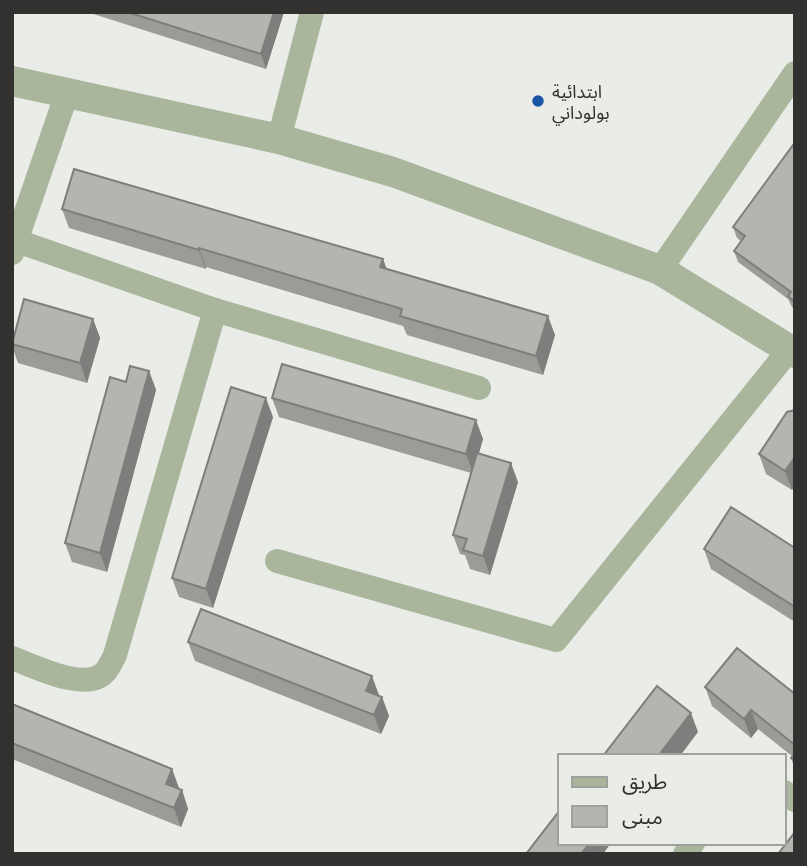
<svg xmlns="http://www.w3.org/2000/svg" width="807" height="866" viewBox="0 0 807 866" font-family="Mulish,'Noto Sans Arabic',sans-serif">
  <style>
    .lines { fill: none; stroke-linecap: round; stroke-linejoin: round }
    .minor { stroke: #a9b69c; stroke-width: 24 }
    .tertiary { stroke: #a9b69c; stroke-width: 30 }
    .wall { fill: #9a9c98 }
    .shaded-wall { fill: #7d7f7c }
    .building { fill: #b3b5b1; stroke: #7d7f7c; stroke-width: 2 }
    .poi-dot { fill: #1b55a6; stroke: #e9ece7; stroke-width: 2.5 }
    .labels { text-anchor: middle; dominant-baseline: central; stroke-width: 7; stroke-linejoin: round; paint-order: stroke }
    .poi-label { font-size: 18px; fill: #313130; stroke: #e9ece7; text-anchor: start }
  </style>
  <rect width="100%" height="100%" fill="#e9ece7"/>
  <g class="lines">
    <!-- minor -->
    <g class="minor">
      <polyline points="279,139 312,12"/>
      <polyline points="17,241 215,310 479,388"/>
      <polyline points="12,253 67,93"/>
      <polyline points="660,270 795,73"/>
      <polyline points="277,561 556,640 789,350"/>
      <path d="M12,658C34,666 83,691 103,674C108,670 112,661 115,655L215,310"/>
      <polyline points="784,792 795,800"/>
      <polyline points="685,854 693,843"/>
    </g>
    <!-- tertiary -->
    <polyline class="tertiary" points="12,81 279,139 393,172 660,270 795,353"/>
  </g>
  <!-- wall -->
  <g class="wall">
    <polygon points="87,12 284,12 266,69"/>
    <polygon points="795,147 795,310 792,307 788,299 738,262 734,251 741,241 737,238 733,227"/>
    <polygon points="62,209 383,259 386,268 555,335 543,375 407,335 403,326 206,267 206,269 69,228"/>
    <polygon points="93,319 100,338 87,383 18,363 12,346 12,341"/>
    <polygon points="149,371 156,390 107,572 72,562 65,543 126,382"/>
    <polygon points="272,398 483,439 479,453 518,482 490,575 470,569 465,555 460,554 453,535 471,473 279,417"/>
    <polygon points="787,412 792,490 766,474 759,454"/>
    <polygon points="273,417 213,608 179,597 172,578"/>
    <polygon points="795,548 795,622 711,569 704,549"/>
    <polygon points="188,642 379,695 382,697 389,716 381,734 195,661"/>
    <polygon points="705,687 795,694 795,769 791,758 792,756 758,729 751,738 712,706"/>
    <polygon points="12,704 172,769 179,789 182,790 188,809 181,827 12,759"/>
  </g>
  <!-- shaded-wall -->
  <g class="shaded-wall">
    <polygon points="274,12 284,12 266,69 261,54"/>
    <polygon points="199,248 206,267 206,269 199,250"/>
    <polygon points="383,259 390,278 380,267"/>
    <polygon points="548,316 555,335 543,375 536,356"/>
    <polygon points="93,319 100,338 87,383 80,363"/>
    <polygon points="149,371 156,390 107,572 100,553"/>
    <polygon points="266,398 273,417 213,608 206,589"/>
    <polygon points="476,420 483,439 473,473 466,454"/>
    <polygon points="795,457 795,486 792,490 785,471"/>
    <polygon points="511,463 518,482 490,575 483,556"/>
    <polygon points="372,676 379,695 373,710 366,691"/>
    <polygon points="382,697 389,716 381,734 374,715"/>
    <polygon points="751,710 758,729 751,738 744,719"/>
    <polygon points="691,713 698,732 680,756 658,756"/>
    <polygon points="172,769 179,788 173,803 166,784"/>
    <polygon points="182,790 188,809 181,827 174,808"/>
    <polygon points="590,843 611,843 603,854 581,854"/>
  </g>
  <!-- building -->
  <g class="building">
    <polygon points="127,12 274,12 261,54"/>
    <polygon points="793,145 795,147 795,302 788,296 791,292 734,251 745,236 733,227"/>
    <polygon points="74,169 383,259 380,267 548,316 536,356 400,316 402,309 199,248 199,250 62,209"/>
    <polygon points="24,299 93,319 80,363 12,344"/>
    <polygon points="282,364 476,420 466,454 272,398"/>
    <polygon points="130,366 149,371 100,553 65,543 110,377 126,382"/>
    <polygon points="231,387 266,398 206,589 172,578"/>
    <polygon points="795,410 795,457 785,471 759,454 787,412"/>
    <polygon points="477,453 511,463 483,556 463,550 467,539 453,535"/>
    <polygon points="731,507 795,548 795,607 704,549"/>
    <polygon points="201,609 372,676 366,691 382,697 374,715 188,642"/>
    <polygon points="737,648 795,694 795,745 751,710 744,719 705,687"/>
    <polygon points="657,686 691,713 658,756 603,756"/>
    <polygon points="12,704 172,769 166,784 182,790 174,808 12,743"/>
    <polygon points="795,753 795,761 791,758"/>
    <polygon points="560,810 560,843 590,843 581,854 526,854"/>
    <polygon points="795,832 795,854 778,854"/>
  </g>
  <!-- markers -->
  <circle class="poi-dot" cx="538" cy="101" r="7"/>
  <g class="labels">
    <!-- poi labels -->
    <g class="poi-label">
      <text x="552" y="91">ابتدائية<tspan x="552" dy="21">بولوداني</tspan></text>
    </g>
  </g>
  <!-- border -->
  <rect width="807" height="866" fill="none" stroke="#313130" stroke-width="28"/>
  <!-- legend -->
  <rect x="558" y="754" width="228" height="91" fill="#e9ece7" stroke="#9fa19e" stroke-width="2"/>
  <rect x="572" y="777" width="35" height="10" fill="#a9b69c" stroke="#9fa19e" stroke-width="2"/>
  <text x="622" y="789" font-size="21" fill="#313130">طريق</text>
  <rect x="572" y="806" width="35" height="21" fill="#b3b5b1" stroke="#9fa19e" stroke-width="2"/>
  <text x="622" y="824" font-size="21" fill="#313130">مبنى</text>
</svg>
